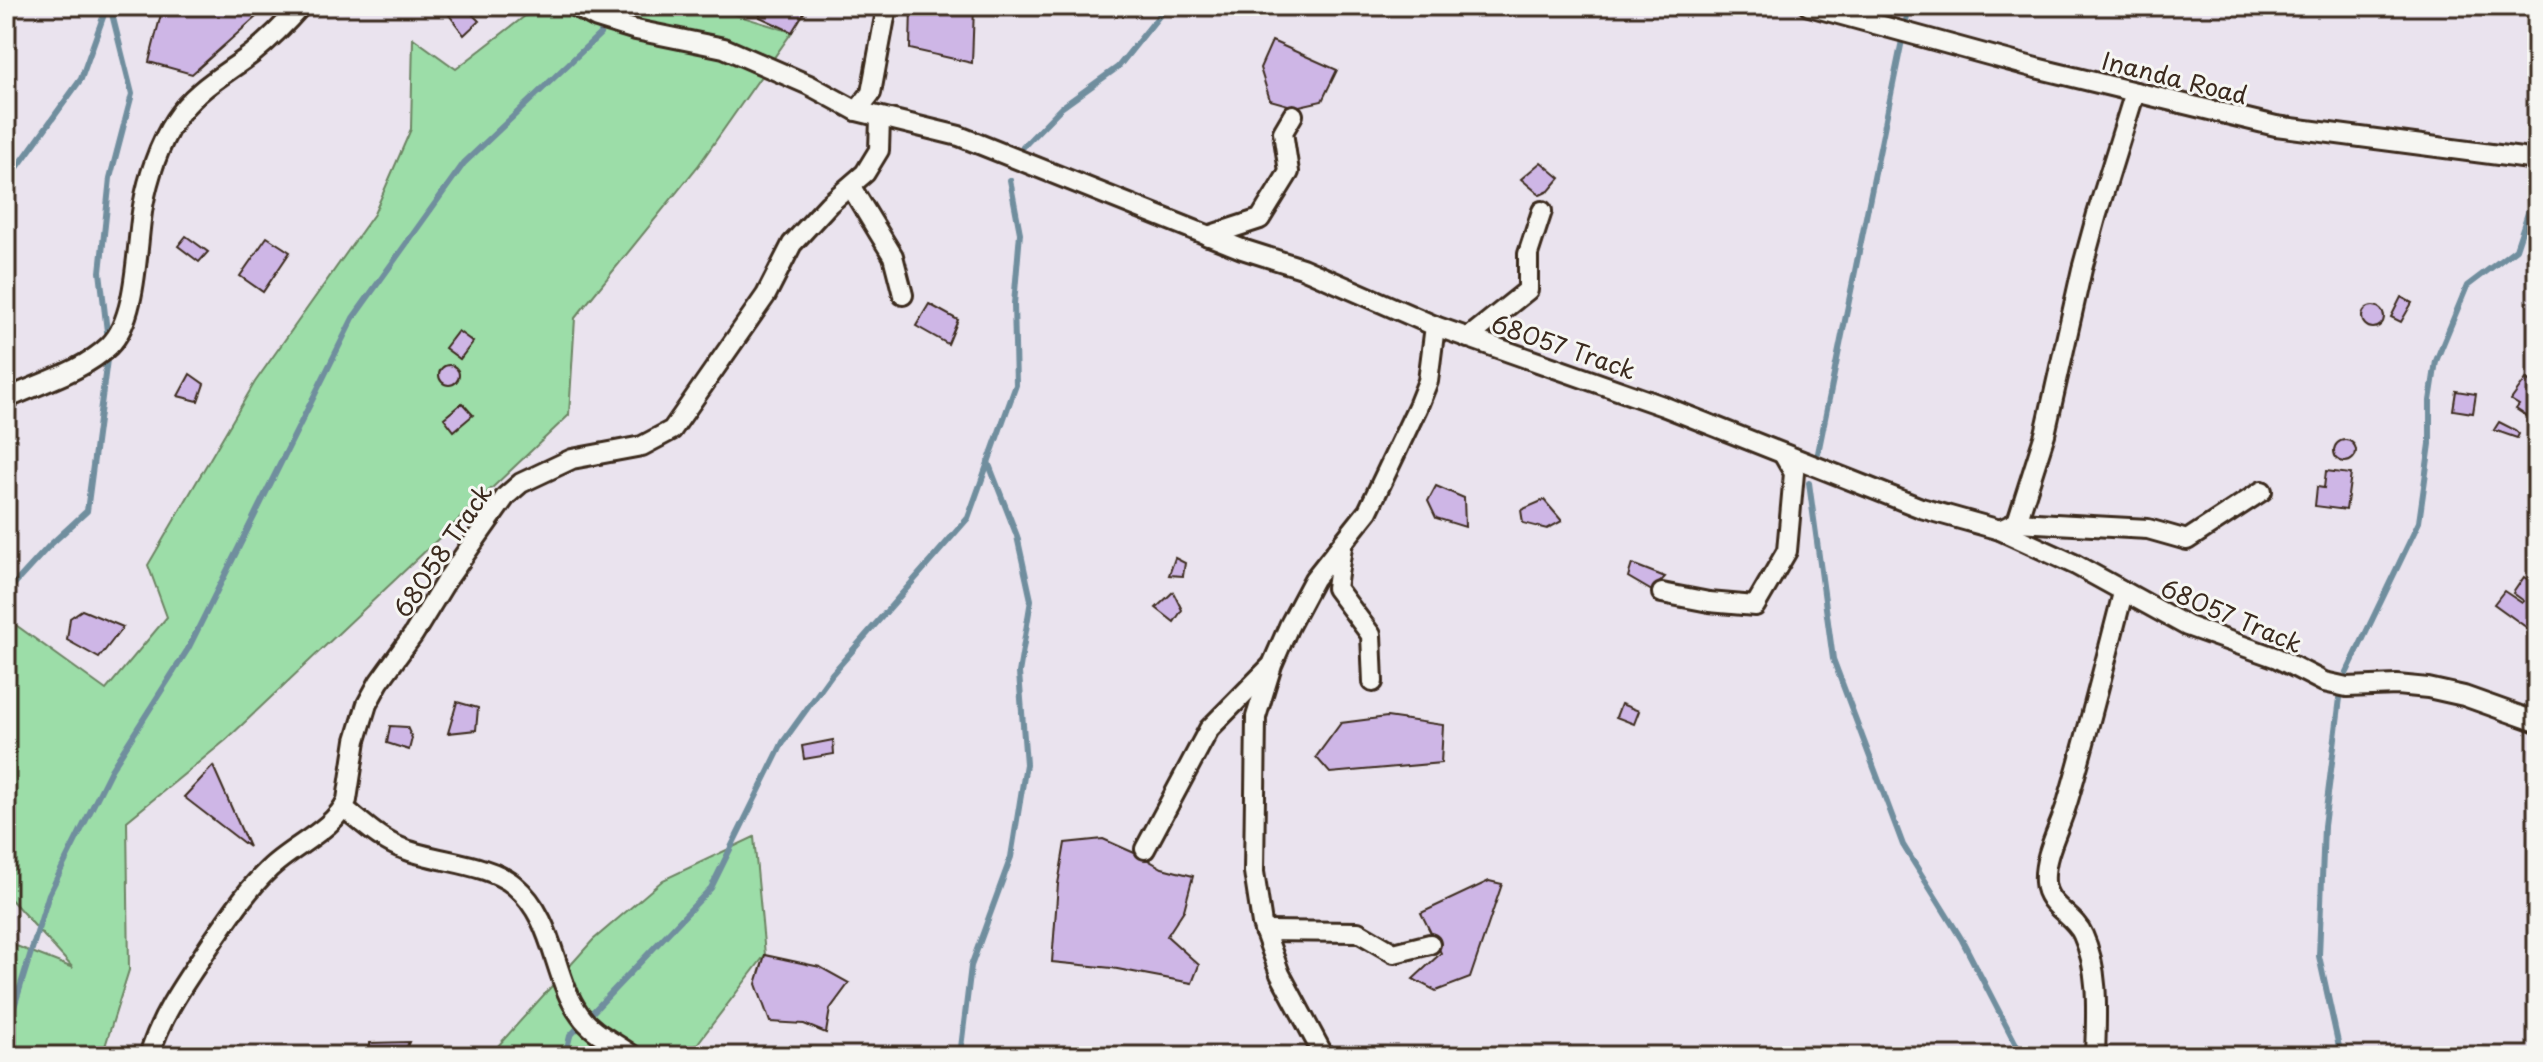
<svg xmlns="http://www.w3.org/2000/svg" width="2543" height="1062" viewBox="0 0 2543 1062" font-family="'Playpen Sans',sans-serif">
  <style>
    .green { fill: #9cdda8; stroke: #6c8463; stroke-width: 2 }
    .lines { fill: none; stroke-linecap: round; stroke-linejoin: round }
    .stream { stroke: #708e9e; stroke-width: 6 }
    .building { fill: #ceb6e6; stroke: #3b2a1e; stroke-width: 2 }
    .minor-casing { stroke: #3b2a1e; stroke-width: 24 }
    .minor { stroke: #f6f6f2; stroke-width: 18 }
    .labels { text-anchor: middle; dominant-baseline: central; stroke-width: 6; stroke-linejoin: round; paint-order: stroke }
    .street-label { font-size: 24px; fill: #3b2a1e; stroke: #f6f6f2 }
  </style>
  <rect width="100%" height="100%" fill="#eae3ee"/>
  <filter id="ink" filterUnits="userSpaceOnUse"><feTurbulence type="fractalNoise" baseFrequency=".0125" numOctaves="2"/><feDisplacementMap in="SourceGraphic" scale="16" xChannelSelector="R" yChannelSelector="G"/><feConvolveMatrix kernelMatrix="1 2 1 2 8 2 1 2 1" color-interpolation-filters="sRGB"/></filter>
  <g filter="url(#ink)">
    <!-- green -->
    <g class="green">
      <polygon points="538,6 726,6 723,11 792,32 698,166 575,318 569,415 226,740 127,821 129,970 102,1056 6,1056 6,942 73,968 6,894 6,618 106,690 167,617 148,565 255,382 374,214 411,129 413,38 456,69"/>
      <polygon points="754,837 765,955 688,1056 489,1056 593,940 663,880"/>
    </g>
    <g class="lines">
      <!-- stream -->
      <g class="stream">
        <polyline points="619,7 620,6"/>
        <polyline points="1023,147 1061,108 1118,67 1167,6"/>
        <polyline points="6,183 81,79 107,6"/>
        <polyline points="108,340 100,272 110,178 132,94 110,6"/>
        <polyline points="1818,453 1909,6"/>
        <polyline points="1809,483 1833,659 1903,845 1962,940 2022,1056"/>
        <polyline points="6,593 49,546 87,511 108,352"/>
        <polyline points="2347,672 2419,522 2430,444 2430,401 2436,361 2467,286 2516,249 2537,186"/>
        <polyline points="2340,698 2324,826 2319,956 2341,1056"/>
        <polyline points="6,1033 49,894 111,770 188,649 353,318 464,163 600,34"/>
        <polyline points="565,1056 570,1036 711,888 783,742 832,674 968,518 1016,385 1014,304 1020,233 1010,180"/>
        <polyline points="960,1056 971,966 1011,857 1026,764 1019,673 1031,600 1017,536 988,462"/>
      </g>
    </g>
    <!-- building -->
    <g class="building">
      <polygon points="163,6 254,6 266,8 192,74 149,62"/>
      <polygon points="452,6 464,6 479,21 464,35 447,12"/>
      <polygon points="759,6 808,6 792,32 760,17"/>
      <polygon points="911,6 974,7 972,63 910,49"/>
      <polygon points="1272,41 1337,70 1322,101 1295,107 1270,100 1260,68"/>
      <polygon points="1541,162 1560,178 1549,191 1540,195 1521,179"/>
      <polygon points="186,236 208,252 199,262 178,246"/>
      <polygon points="267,237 290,252 263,292 240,276"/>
      <polygon points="2401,297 2412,303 2401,322 2391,317"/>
      <polygon points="929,304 958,320 948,344 916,326"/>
      <circle cx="2373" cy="317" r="11"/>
      <polygon points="458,331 473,342 460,359 445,348"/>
      <circle cx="449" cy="375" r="10"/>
      <polygon points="190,374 204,384 198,401 178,396"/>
      <polygon points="2526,379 2535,385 2533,389 2537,391 2537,404 2528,417 2516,409 2519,405 2511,400"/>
      <polygon points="2456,391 2476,394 2473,413 2453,410"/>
      <polygon points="462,403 473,415 454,431 444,418"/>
      <polygon points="2499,422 2515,430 2519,434 2517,438 2494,430"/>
      <circle cx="2345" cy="451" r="11"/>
      <polygon points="2326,471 2351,474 2346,510 2315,506 2317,487 2324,488"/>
      <polygon points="1436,486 1464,498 1465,527 1436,518 1428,501"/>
      <polygon points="1544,500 1562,521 1547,529 1523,523 1521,510"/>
      <polygon points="1175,558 1185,563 1183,576 1169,575"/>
      <polygon points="1632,564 1665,577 1652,591 1628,577"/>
      <polygon points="2524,577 2537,586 2537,635 2494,604 2504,591 2522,603 2524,601 2513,593"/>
      <polygon points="1173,592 1182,610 1174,622 1156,608"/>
      <polygon points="82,610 123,627 99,658 67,640 70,618"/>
      <polygon points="457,702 478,708 476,730 448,733"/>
      <polygon points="1621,704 1639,711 1634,724 1616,717"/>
      <polygon points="1387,717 1443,725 1441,763 1330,773 1316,757 1341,723"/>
      <polygon points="390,726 407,727 412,738 409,750 387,743"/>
      <polygon points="833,740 834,754 804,759 802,746"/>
      <polygon points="213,766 249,847 184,797"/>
      <polygon points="1103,839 1139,855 1162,868 1193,876 1184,910 1167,936 1199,965 1192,983 1112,968 1052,962 1058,884 1065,843"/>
      <polygon points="1489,881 1502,884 1470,978 1436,991 1413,979 1441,953 1421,913"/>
      <polygon points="765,955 820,967 849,983 830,1009 826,1033 804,1024 770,1022 756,984"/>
      <polygon points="409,1042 403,1056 370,1056 370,1043"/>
    </g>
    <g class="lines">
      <defs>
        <g id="minor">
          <polyline points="574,6 597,18 636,30 724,48 809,85 857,111 959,136 1242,249 1302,268 1435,326 1663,406 1921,508 2000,530 2076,565 2187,626 2277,658 2324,682 2347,687 2397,685 2428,688 2464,696 2537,722"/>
          <polyline points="1809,6 2036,68 2276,126 2537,160"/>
          <polyline points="857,111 871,93 887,6"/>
          <polyline points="851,187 893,256 903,295"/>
          <polyline points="1208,236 1260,219 1289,172 1283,132 1293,115"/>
          <polyline points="1468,338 1528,290 1528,254 1542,211"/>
          <path d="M6,399C39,383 82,372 109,346C138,318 136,245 143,206C148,178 159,144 175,120C194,90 226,74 253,53C270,39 286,23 301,6"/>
          <polyline points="2017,522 2148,529 2187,540 2262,491"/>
          <polyline points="2000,530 2017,522 2045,434 2082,269 2097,214 2135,92"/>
          <polyline points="1342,547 1336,588 1371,635 1373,682"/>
          <polyline points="1662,593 1709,602 1755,606 1787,551 1794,473 1783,454"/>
          <path d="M344,808C363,823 381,841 404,849C437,862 487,863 514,885C556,920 552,977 580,1015C593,1034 615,1042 633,1056"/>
          <polyline points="1145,849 1209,729 1270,667"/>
          <polyline points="1264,931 1358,932 1394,953 1430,944"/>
          <path d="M149,1056C161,1014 188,978 212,942C230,916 246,891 269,869C292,846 334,830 347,800L356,740L367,704L379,682L413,635L446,581L506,496L521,483L572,459L642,446L672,430L766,295L792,244L829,204L865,173L879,150L880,119"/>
          <polyline points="1324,1056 1280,974 1262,924 1254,872 1256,717 1272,665 1289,626 1314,579 1368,511 1418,406 1428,381 1435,326"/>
          <path d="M2095,1056C2096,1017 2100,972 2083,935C2075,915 2046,906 2045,882C2043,855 2061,826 2068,800C2088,732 2105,662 2123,593"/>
        </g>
      </defs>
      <!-- minor casing -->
      <use href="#minor" class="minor-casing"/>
      <!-- minor -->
      <use href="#minor" class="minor"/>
    </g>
  </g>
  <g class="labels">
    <!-- street labels -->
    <g class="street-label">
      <text transform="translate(2175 77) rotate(14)">Inanda Road</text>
      <text transform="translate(1564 346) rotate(19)">68057 Track</text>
      <text transform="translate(442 550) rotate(-56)">68058 Track</text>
      <text transform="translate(2232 615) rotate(23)">68057 Track</text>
    </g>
  </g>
  <!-- margin -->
  <rect width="2543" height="1062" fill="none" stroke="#f6f6f2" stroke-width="32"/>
  <rect x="16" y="16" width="2511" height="1030" fill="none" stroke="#3b2a1e" stroke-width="3" filter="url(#ink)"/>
</svg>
